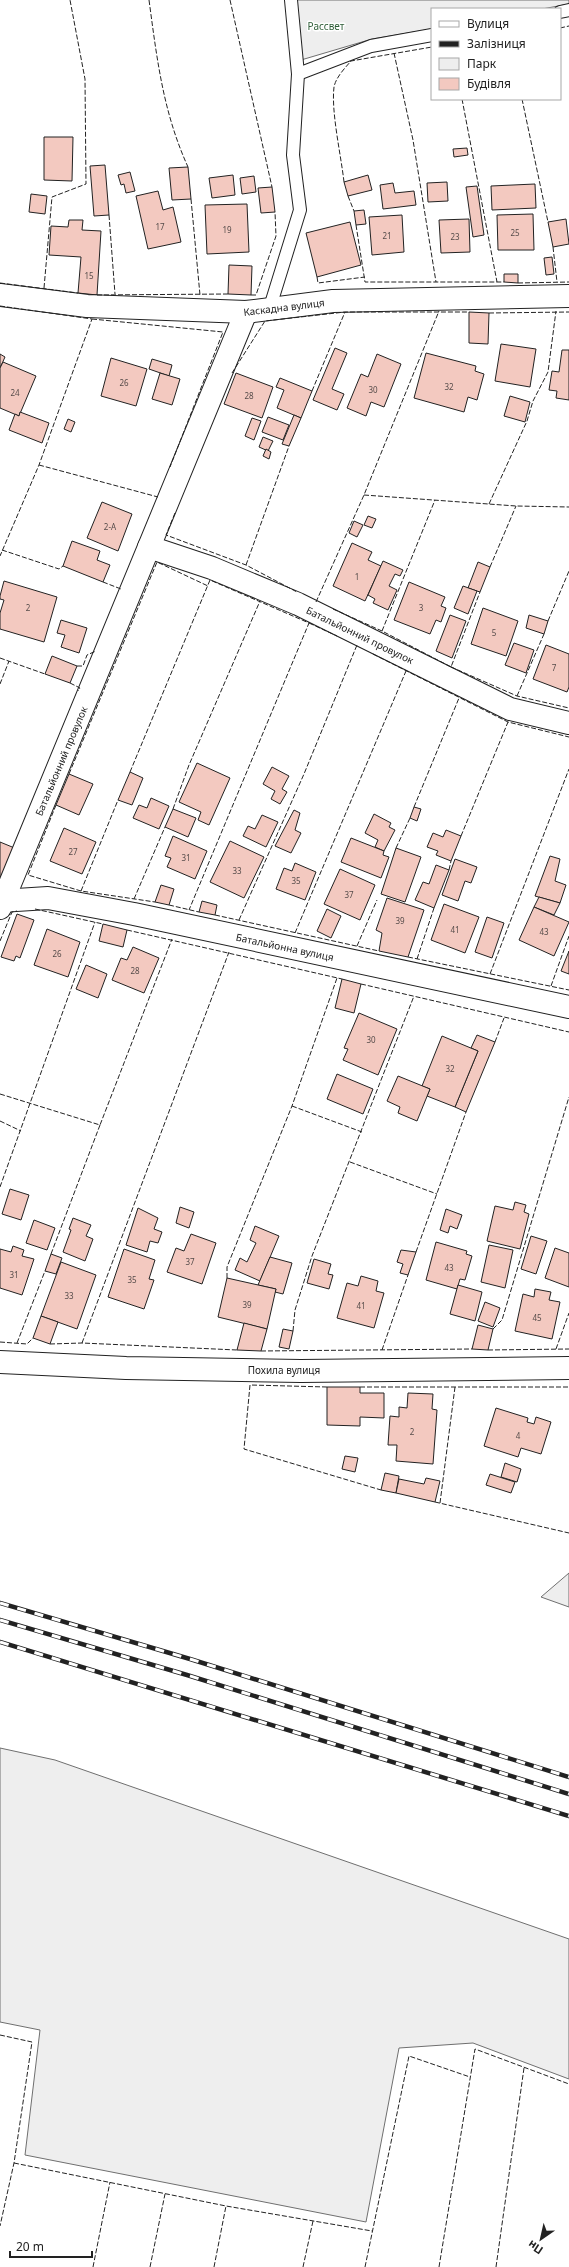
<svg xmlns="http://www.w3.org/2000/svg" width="569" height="2267" viewBox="0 0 569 2267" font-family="'Noto Sans',sans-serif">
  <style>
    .green { fill: #eee; stroke: #6f6f6f }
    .building { fill: #f3c9c0; stroke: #222 }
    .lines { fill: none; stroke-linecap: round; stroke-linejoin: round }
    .lane-casing { stroke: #222; stroke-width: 14 }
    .street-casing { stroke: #222; stroke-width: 24 }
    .lane { stroke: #fff; stroke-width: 12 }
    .street { stroke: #fff; stroke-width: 22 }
    .rail-casing { stroke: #222; stroke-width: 4.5 }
    .rail { stroke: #fff; stroke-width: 3; stroke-dasharray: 9; stroke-linecap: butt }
    .fence { stroke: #222; stroke-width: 1; stroke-dasharray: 5 2; stroke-linecap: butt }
    .labels { text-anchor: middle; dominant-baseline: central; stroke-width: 3; stroke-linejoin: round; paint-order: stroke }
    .number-label { font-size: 8px; fill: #564c4a }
    .park-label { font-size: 10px; fill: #2f5e38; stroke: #fff }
    .street-label { font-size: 10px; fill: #222; stroke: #fff }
  </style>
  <rect width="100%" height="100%" fill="#fff"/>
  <!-- green -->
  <g class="green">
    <polygon points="296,0 569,0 569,4 542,9 432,9 432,29 372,39 301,60"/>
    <polygon points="569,1573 569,1607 541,1597"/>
    <polygon points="0,1748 55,1760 569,1939 569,2079 473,2043 399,2048 366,2222 25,2155 40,2030 0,2022"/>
  </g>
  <!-- building -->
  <g class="building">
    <polygon points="44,137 73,137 72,181 44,180"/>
    <polygon points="467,148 468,155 454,157 453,149"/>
    <polygon points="105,165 109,215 94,216 90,166"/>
    <polygon points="188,167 191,199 172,200 169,168"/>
    <polygon points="130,172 135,191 126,193 124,184 121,185 118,175"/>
    <polygon points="233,175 235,195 212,198 209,178"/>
    <polygon points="368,175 372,190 348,196 344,182"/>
    <polygon points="254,176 256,192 242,194 240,178"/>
    <polygon points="447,182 448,201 428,202 427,183"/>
    <polygon points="393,183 395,193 414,191 416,205 383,209 380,185"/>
    <polygon points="535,184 536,208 492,210 491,186"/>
    <polygon points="477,186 484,235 473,237 466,187"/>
    <polygon points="272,187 275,212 261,213 258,188"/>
    <polygon points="158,191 163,210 173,207 181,242 148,249 136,196"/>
    <polygon points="31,194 47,196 45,214 29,212"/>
    <polygon points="247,204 249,252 207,254 205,205"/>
    <polygon points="364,210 366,224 356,225 354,211"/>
    <polygon points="533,214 534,250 498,250 497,215"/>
    <polygon points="402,215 404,252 372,255 369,217"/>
    <polygon points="469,219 470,252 441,253 439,220"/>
    <polygon points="566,219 569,244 553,247 548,222"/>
    <polygon points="69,220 83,220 82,230 101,231 97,295 78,293 81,257 49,255 51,226 68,227"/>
    <polygon points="350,222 361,265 317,277 306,233"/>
    <polygon points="552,257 554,274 546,275 544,258"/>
    <polygon points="229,265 252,266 251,295 228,294"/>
    <polygon points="504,274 518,274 518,283 504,282"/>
    <polygon points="469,312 489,313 488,344 469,343"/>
    <polygon points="501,344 536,349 530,387 495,381"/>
    <polygon points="335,348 347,353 332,389 344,394 337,410 313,400"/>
    <polygon points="562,350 569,350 569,400 556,398 557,391 549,390 552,371 559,372"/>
    <polygon points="426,353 476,366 475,371 484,374 477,400 468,397 464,412 414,398"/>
    <polygon points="0,354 5,357 0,368"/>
    <polygon points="377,354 401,364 384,407 371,402 366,416 347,408 361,374 368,377"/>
    <polygon points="111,358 147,369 136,406 101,396"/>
    <polygon points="152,359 172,365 169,376 149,369"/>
    <polygon points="3,362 36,376 19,416 0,408 0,368"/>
    <polygon points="160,373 180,379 172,405 152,399"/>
    <polygon points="236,373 273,387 262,418 224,404"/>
    <polygon points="280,378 312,391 301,418 277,408 284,390 276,387"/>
    <polygon points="510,396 530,402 525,422 504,416"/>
    <polygon points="20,412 49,423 42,443 9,430 15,414 19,416"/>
    <polygon points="294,415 301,418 289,446 282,444"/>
    <polygon points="268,417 289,425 283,440 262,432"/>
    <polygon points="252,418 261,421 254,440 245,436"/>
    <polygon points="68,419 75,422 71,432 64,429"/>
    <polygon points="263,437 273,441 268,451 259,447"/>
    <polygon points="266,449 271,452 269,459 263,456"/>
    <polygon points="102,502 132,514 118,551 87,538"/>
    <polygon points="368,516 376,519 372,528 364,525"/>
    <polygon points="354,521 363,525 357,537 349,533"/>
    <polygon points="72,541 100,551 97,560 110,565 103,582 63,566"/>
    <polygon points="352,543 372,552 368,560 381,566 365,601 333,586"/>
    <polygon points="383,561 403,570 400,576 395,574 389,586 397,590 388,610 373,603 375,599 368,595"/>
    <polygon points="478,562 490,567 480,592 468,588"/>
    <polygon points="4,581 57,597 44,642 0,629 0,613 4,600 0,599 0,596"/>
    <polygon points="409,582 445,597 441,606 446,608 441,622 436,620 430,634 394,620"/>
    <polygon points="463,586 477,591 468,614 454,608"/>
    <polygon points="483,608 518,621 506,656 471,644"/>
    <polygon points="450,615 466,621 452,658 436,651"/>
    <polygon points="529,615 548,621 544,634 526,628"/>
    <polygon points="61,620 87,628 79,653 61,647 65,635 57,633"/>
    <polygon points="514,643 534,650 526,673 505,665"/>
    <polygon points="546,645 569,654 569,687 567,692 533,679"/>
    <polygon points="52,656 77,666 70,683 45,674"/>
    <polygon points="197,763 230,778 209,825 198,820 201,812 179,802"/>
    <polygon points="272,767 289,776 282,789 287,792 280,804 271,799 275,791 263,784"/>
    <polygon points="130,772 143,778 132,805 118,800"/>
    <polygon points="69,774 93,784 79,815 56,805"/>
    <polygon points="151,798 169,806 159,829 133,818 139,805 147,808"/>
    <polygon points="414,807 421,809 417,821 410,818"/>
    <polygon points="173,809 196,818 188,837 165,827"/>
    <polygon points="294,810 300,813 295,830 301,833 291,853 275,846"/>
    <polygon points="374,814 391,823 389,827 395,830 384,851 375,847 378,840 365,833"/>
    <polygon points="262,815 278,822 266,847 243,836 248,826 255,829"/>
    <polygon points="64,828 96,842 82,874 50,861"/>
    <polygon points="446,830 461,836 451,861 436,855 438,851 427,847 433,833 443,837"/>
    <polygon points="173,836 207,851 195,879 167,867 171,858 165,856"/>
    <polygon points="351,838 384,851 383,855 389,857 381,878 341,862"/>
    <polygon points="230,841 264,857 244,898 210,882"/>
    <polygon points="0,842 17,849 4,881 0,879"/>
    <polygon points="396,848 421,857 405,902 381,894"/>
    <polygon points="550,856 560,859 555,881 566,885 560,903 535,896"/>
    <polygon points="455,859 477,867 471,883 465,881 458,901 442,895"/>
    <polygon points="295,863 316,872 305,900 276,889 284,868 292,871"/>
    <polygon points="436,865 449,870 434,908 415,900 423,882 429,884"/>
    <polygon points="340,869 375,885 360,920 324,904"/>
    <polygon points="161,885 174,889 169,905 155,902"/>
    <polygon points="539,897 560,903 554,915 534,907"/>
    <polygon points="387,898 424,910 408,957 379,951 382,933 376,930"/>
    <polygon points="202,901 217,905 215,915 199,912"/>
    <polygon points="444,904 479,917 465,953 431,940"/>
    <polygon points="534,907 569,922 554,956 519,940"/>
    <polygon points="327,909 341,916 331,938 317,931"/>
    <polygon points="17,914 34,920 20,958 16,956 14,961 1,957"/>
    <polygon points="487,917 504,923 492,958 475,952"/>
    <polygon points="103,924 127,930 123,947 99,941"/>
    <polygon points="47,929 80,942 68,977 34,965"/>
    <polygon points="133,947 159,958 144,993 112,980 121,958 127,960"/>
    <polygon points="569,951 569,974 561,971"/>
    <polygon points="86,965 107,974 98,998 76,989"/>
    <polygon points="342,979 361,984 354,1013 335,1008"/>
    <polygon points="359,1013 397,1029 378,1075 343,1060 348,1049 344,1048"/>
    <polygon points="477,1035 495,1042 466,1112 455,1107 478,1051 471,1048"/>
    <polygon points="442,1036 478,1051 455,1107 427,1096 430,1089 422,1086"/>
    <polygon points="337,1074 373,1089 363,1114 327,1099"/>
    <polygon points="398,1076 430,1089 417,1121 398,1113 400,1107 387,1101"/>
    <polygon points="10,1189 29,1195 21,1220 2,1214"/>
    <polygon points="515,1202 526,1205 524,1212 529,1214 520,1249 487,1241 495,1206 513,1210"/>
    <polygon points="180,1207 194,1212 189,1228 176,1223"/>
    <polygon points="138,1208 158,1218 154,1229 162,1232 158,1243 150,1241 147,1252 126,1245"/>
    <polygon points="446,1209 462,1215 457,1229 450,1226 448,1233 440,1230"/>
    <polygon points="73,1218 91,1225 86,1236 93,1239 85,1261 63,1252 71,1230 69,1229"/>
    <polygon points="34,1220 55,1228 47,1250 26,1243"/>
    <polygon points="255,1226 279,1236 260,1281 235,1270 240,1258 247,1262 256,1243 250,1240"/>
    <polygon points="191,1234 216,1243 202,1284 167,1272 176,1248 184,1251"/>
    <polygon points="531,1236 547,1241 536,1274 521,1269"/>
    <polygon points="436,1242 467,1251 466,1254 472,1256 465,1280 460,1279 457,1289 426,1280"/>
    <polygon points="489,1245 513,1250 505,1288 481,1282"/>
    <polygon points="13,1246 24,1250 22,1256 34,1259 22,1295 0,1288 0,1249 11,1252"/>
    <polygon points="555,1248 569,1253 569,1287 545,1278"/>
    <polygon points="124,1249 155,1260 149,1279 154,1280 144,1309 108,1297"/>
    <polygon points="401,1250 416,1252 408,1275 400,1273 403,1264 397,1262"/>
    <polygon points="51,1254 62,1258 56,1274 45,1271"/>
    <polygon points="270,1257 292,1263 283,1294 275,1292 276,1289 258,1285"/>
    <polygon points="314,1259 331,1264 328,1274 333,1275 329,1289 307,1283"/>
    <polygon points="61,1262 96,1275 77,1329 41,1316"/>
    <polygon points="361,1276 378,1281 376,1291 384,1293 374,1328 337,1318 347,1283 358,1286"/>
    <polygon points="227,1278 276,1289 267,1329 218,1317"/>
    <polygon points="458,1285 482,1292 475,1321 450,1314"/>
    <polygon points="535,1289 551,1292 549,1300 560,1302 552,1339 515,1331 523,1294 534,1297"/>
    <polygon points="485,1302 500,1308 493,1327 478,1321"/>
    <polygon points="41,1316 58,1322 50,1344 33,1338"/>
    <polygon points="244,1323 267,1329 261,1351 237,1350"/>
    <polygon points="478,1325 493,1329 488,1350 472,1349"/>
    <polygon points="283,1329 293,1331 289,1349 279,1347"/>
    <polygon points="327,1387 360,1387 360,1393 384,1393 384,1418 360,1417 360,1426 327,1425"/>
    <polygon points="408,1393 433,1394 432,1409 437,1410 433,1464 396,1461 397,1445 388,1445 390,1416 399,1417 399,1407 407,1408"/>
    <polygon points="496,1408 528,1418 527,1422 534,1424 536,1417 551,1422 541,1454 521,1448 518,1457 484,1446"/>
    <polygon points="345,1456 358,1458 355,1472 342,1469"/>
    <polygon points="505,1463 521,1469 517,1482 501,1477"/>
    <polygon points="385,1473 399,1476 396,1493 381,1490"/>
    <polygon points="490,1474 515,1482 511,1493 486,1485"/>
    <polygon points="426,1478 440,1481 435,1502 396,1493 399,1479 424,1484"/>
  </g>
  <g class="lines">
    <defs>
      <g id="lane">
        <polyline points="560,12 569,10"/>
        <polyline points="298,74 371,46 432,35"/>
        <polyline points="270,307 300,210 293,155 298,74 291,0"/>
      </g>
      <g id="street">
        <polyline points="0,295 87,306 246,312 333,301 569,296"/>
        <polyline points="149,547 212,568 298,604 510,709 569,723"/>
        <polyline points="0,901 48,898 134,914 569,1007"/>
        <polyline points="0,908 246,312"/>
        <polyline points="0,1362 126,1368 301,1371 569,1368"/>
      </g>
    </defs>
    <!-- lane casing -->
    <use href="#lane" class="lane-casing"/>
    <!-- street casing -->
    <use href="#street" class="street-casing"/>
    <!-- lane -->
    <use href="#lane" class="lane"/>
    <!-- street -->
    <use href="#street" class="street"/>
    <defs>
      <g id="rail">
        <polyline points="0,1603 190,1659 569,1777"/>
        <polyline points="0,1620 187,1675 569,1794"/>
        <polyline points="0,1642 569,1816"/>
      </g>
    </defs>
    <!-- rail casing -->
    <use href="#rail" class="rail-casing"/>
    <!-- rail -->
    <use href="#rail" class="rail"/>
    <!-- fence -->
    <g class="fence">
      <path d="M149,0C157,59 163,112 188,167"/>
      <polyline points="230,0 272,187"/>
      <polyline points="560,28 569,26"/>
      <polyline points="394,53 413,140 436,282"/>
      <polyline points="462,99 497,282"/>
      <polyline points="522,99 548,222"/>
      <path d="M344,182C341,155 331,112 334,87C336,77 345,68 351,61L432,47"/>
      <polyline points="348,196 354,211"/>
      <polyline points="191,199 200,295"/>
      <polyline points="109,215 115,294"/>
      <polyline points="356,225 365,282 504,282"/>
      <polyline points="553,247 557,282"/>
      <polyline points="317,277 318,283 365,277"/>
      <polyline points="0,283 78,293"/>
      <polyline points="518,283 569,282"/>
      <polyline points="44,288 52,197 86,184 85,79 70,0"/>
      <polyline points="97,295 228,294"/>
      <polyline points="251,295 256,295 276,236 275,212"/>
      <polyline points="0,306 92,319 39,465 0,556"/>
      <polyline points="489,313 569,312"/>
      <polyline points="92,319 223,332 170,467"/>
      <polyline points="232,373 265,321 345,312 469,312"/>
      <polyline points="312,391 345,312"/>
      <polyline points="39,465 158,497"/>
      <polyline points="364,495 516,506 569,507"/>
      <polyline points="489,504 527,421 533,401 548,372 556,311"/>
      <polyline points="175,513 166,535 246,565 297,592"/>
      <polyline points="2,550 59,569 63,566"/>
      <polyline points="246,565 289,446"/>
      <polyline points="490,567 516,506"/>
      <polyline points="103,582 121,589"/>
      <polyline points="316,602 364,495 439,311"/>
      <polyline points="333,609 382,631 451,667 480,592"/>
      <polyline points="548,621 569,571"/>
      <polyline points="309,623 337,636"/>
      <polyline points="382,631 435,500"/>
      <polyline points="373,654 508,722 569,737"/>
      <polyline points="0,658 45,674"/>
      <polyline points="77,666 83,666 87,655 96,651"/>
      <polyline points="451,667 517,696 569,708"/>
      <polyline points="70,683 80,688 78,691"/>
      <polyline points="0,684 9,661"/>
      <polyline points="517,696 544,634"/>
      <polyline points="130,772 210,580 309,623 189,910"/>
      <polyline points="69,774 157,562 208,586"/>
      <polyline points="56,805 28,875 81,891 155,902"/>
      <polyline points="414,807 459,698"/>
      <polyline points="173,809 189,765 260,601"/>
      <polyline points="461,836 508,722"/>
      <polyline points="396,848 410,818"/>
      <polyline points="449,870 451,861"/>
      <polyline points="81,891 118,800"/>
      <polyline points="134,899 165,827"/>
      <polyline points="169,905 199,912"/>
      <polyline points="35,909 103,924"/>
      <polyline points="215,915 379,951"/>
      <polyline points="239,920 304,774 357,645"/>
      <polyline points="127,930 342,979"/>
      <polyline points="295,933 406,671"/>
      <polyline points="0,941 12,912 17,911"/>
      <polyline points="357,946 377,900"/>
      <polyline points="408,957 569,990"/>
      <polyline points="417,959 434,908"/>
      <polyline points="490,974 569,769"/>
      <polyline points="361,984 569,1032"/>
      <polyline points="551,986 569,936"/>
      <polyline points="495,1042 504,1018"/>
      <polyline points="0,1094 100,1125 172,939"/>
      <polyline points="292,1106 362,1132"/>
      <polyline points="0,1121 21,1131"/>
      <polyline points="350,1162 437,1194"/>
      <polyline points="0,1187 95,922"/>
      <polyline points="416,1252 466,1112"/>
      <polyline points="51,1254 100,1125"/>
      <polyline points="227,1278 227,1267 292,1106 337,978"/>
      <polyline points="493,1329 502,1320 569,1097"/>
      <polyline points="293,1331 295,1310 312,1256 414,996"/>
      <polyline points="0,1342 27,1344 33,1338"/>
      <polyline points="17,1343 45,1271"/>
      <polyline points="82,1343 229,952"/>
      <polyline points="50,1344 82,1343 237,1350"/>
      <polyline points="556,1349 569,1313"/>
      <polyline points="382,1350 408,1275"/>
      <polyline points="488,1350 569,1349"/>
      <polyline points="261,1351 472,1349"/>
      <polyline points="327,1387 250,1385 244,1449 381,1490"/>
      <polyline points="360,1387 569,1387"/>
      <polyline points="435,1502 569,1533"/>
      <polyline points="440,1503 455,1387"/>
      <polyline points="0,2035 32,2042 14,2163 0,2226"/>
      <polyline points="14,2163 226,2206 372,2231"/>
      <polyline points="93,2267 110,2182"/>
      <polyline points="150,2267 165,2194"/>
      <polyline points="214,2267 226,2206"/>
      <polyline points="303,2267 313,2221"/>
      <polyline points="365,2267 409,2056 470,2077"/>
      <polyline points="439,2267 475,2049 569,2084"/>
      <polyline points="496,2267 524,2068"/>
    </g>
  </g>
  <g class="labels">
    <!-- number labels -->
    <g class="number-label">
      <text x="160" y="226">17</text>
      <text x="227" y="229">19</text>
      <text x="515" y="232">25</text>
      <text x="387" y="235">21</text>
      <text x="455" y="236">23</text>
      <text x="89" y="275">15</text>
      <text x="124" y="382">26</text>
      <text x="449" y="386">32</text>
      <text x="373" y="389">30</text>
      <text x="15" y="392">24</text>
      <text x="249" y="395">28</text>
      <text x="110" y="526">2-А</text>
      <text x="357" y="576">1</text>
      <text x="28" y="607">2</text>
      <text x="421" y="607">3</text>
      <text x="494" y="632">5</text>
      <text x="554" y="667">7</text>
      <text x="73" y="851">27</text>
      <text x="186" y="857">31</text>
      <text x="237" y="870">33</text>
      <text x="296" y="880">35</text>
      <text x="349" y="894">37</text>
      <text x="400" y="920">39</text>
      <text x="455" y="929">41</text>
      <text x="544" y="931">43</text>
      <text x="57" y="953">26</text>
      <text x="135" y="970">28</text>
      <text x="371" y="1039">30</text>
      <text x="450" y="1068">32</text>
      <text x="190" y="1261">37</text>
      <text x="449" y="1267">43</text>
      <text x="14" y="1274">31</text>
      <text x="132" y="1279">35</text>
      <text x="69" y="1295">33</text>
      <text x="247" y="1304">39</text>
      <text x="361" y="1305">41</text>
      <text x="537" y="1317">45</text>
      <text x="412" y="1431">2</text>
      <text x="518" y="1435">4</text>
    </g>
    <!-- park labels -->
    <g class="park-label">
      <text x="326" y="26">Рассвет</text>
    </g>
    <!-- street labels -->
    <g class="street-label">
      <text transform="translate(284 307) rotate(-7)">Каскадна вулиця</text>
      <text transform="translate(360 635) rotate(26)">Батальйонний провулок</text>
      <text transform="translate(61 761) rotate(-67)">Батальйонний провулок</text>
      <text transform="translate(285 947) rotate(12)">Батальйонна вулиця</text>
      <text x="284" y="1370">Похила вулиця</text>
    </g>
  </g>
  <!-- legend -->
  <rect x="431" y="8" width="130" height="92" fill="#ffffff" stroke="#a7a7a7"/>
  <rect x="439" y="21" width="20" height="6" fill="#ffffff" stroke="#a7a7a7"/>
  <text x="467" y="28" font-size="12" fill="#222222">Вулиця</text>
  <rect x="439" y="41" width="20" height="6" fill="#222222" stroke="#a7a7a7"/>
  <text x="467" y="48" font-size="12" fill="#222222">Залізниця</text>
  <rect x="439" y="58" width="20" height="12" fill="#eeeeee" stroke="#a7a7a7"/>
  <text x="467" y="68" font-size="12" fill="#222222">Парк</text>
  <rect x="439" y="78" width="20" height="12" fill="#f3c9c0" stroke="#a7a7a7"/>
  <text x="467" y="88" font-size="12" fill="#222222">Будівля</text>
  <!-- north arrow -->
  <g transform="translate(541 2239) rotate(214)" stroke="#ffffff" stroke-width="3" paint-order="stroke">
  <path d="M0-3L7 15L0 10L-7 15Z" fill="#222222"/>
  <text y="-6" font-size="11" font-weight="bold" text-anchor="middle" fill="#222222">Пн</text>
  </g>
  <!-- scale -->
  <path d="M10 2251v6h82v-6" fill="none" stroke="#222222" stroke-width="2"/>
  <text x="16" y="2251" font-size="12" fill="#222222" stroke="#ffffff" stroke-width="3" paint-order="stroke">20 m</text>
</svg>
